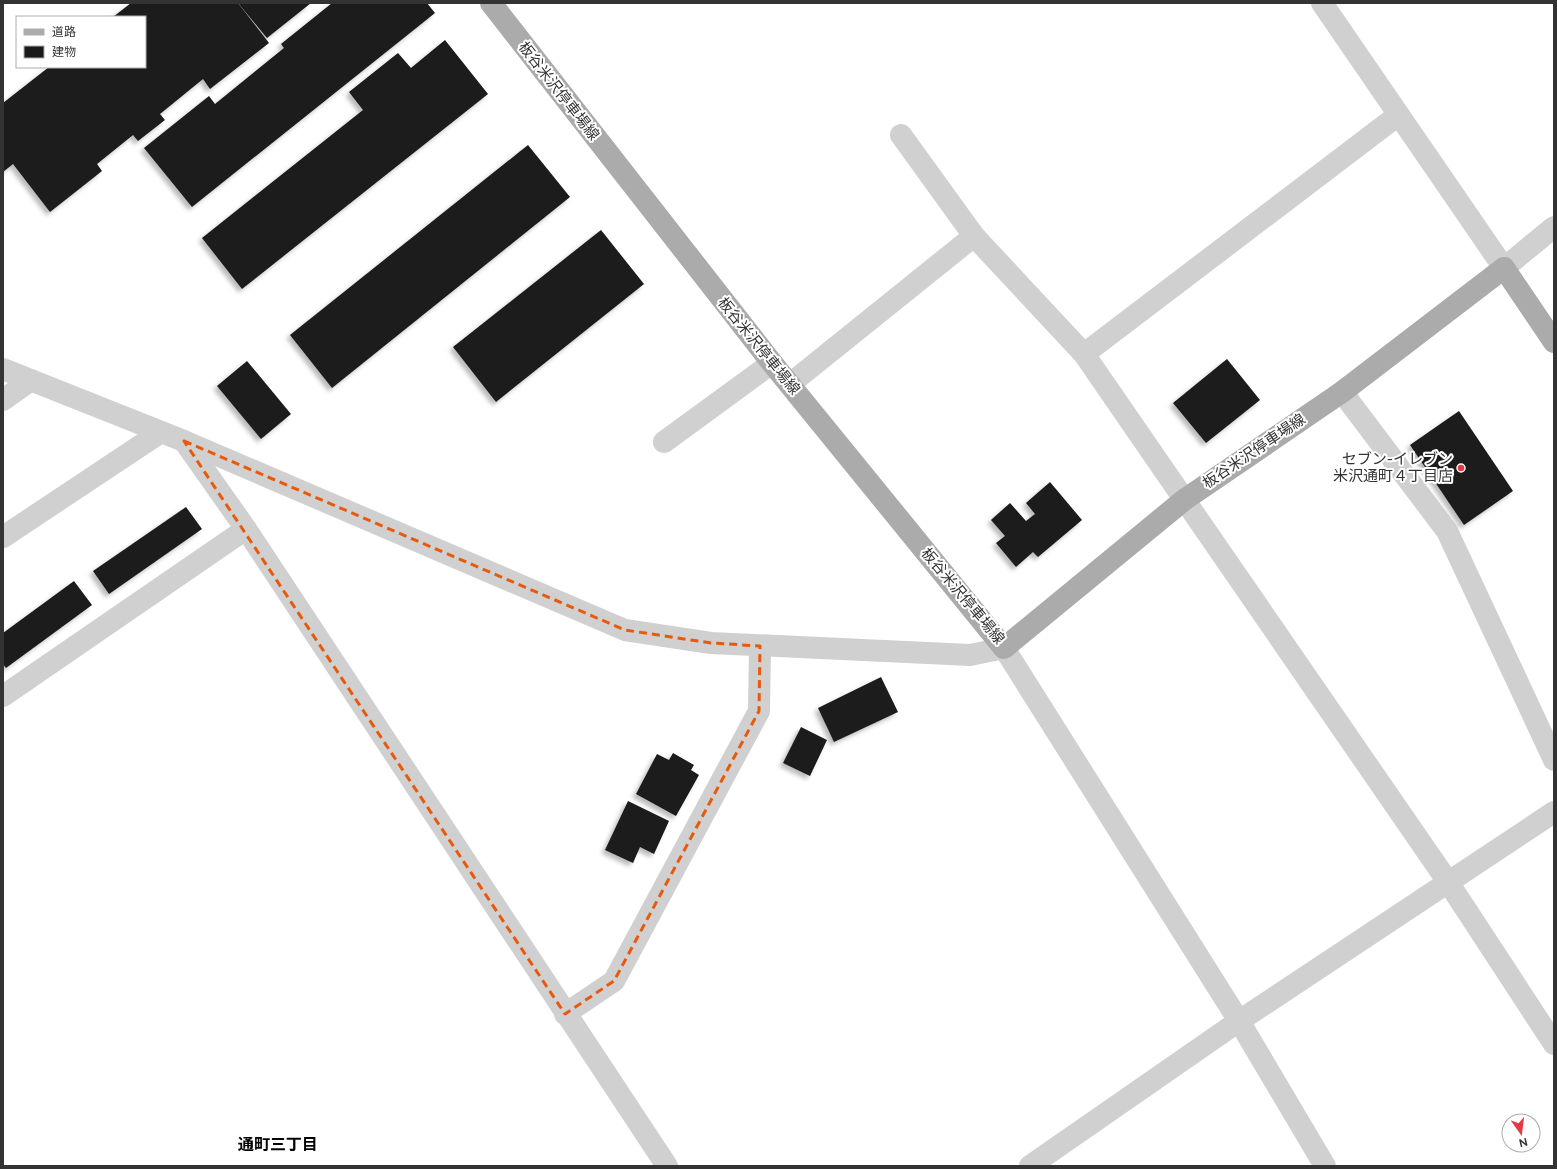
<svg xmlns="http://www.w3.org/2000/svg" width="1557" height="1169" viewBox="0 0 1557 1169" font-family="Figtree,'Noto Sans JP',sans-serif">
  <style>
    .building { fill: #1a1a1a; filter: url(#shadow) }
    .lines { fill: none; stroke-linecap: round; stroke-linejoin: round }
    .minor { stroke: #d0d0d0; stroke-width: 22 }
    .major { stroke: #ababab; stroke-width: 22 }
    .marked { fill: none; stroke: #e8590c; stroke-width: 3; stroke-dasharray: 8 5; stroke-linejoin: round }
    .poi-dot { fill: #e63946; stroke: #fff; stroke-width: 1.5 }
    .labels { text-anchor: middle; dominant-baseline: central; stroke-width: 4; stroke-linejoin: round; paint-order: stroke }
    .street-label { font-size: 15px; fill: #333; stroke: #fff }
    .poi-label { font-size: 15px; fill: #333; stroke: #fff; text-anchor: end }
    .neighbourhood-label { font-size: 16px; font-weight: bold; fill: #000; stroke: #fff }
  </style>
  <defs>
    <filter id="shadow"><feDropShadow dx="-3.5" dy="3.5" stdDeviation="2" flood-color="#0004"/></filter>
  </defs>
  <rect width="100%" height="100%" fill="#fff"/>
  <!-- building -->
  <g class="building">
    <polygon points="131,3 238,3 269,43 210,89 203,79 160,114 165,120 138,141 133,135 97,164 102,171 50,212 13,164 3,172 3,103 49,67 145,67 145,17 113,17"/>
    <polygon points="238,3 311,3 267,38"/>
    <polygon points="332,3 427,3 435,13 192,207 144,148 209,96 215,104 284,48 281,44"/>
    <polygon points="445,40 488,94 242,289 202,238 363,110 349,92 398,53 411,68"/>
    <polygon points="528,145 570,197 332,388 290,335"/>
    <polygon points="601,230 644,284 496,402 453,347"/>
    <polygon points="1227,359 1260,400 1206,443 1173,403"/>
    <polygon points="247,361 291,414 261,439 217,386"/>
    <polygon points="1459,411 1513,491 1464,525 1410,445"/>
    <polygon points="1050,482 1082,520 1038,557 1033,552 1016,567 996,543 1005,536 991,520 1010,503 1026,521 1035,514 1026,503"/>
    <polygon points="186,507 202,529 109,594 93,571"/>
    <polygon points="74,581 92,605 6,668 3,664 3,633"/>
    <polygon points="881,677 898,712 834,742 818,708"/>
    <polygon points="801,727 827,740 810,776 783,763"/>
    <polygon points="673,753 694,765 691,770 699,775 676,816 636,794 657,754 669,760"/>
    <polygon points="628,801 669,821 654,854 640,847 633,863 605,850"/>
  </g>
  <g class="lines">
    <!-- minor -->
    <g class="minor">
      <polyline points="1322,3 1504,268 1554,227"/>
      <polyline points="901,135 974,236 1084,354 1448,882 1554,1044"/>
      <polyline points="1084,354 1397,116"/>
      <polyline points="3,369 184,441 625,630 711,643 970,655 1004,648 1239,1021 1325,1166"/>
      <polyline points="790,384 974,236"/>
      <polyline points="1342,392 1447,531 1554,760"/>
      <polyline points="3,400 31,380"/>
      <polyline points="184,441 246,529 667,1166"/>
      <polyline points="664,442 772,363"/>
      <polyline points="3,537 161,432"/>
      <polyline points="3,696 246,529"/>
      <polyline points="565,1014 614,981 759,711 760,646"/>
      <polyline points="1030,1166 1239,1021 1554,812"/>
    </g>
    <!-- major -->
    <polyline class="major" points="491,3 772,363 1004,648 1184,500 1342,392 1504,268 1554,342"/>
  </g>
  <!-- marked area -->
  <path class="marked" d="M184,441L625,630L711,643L760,646L759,711L614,981L565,1014Z"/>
  <!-- markers -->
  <circle class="poi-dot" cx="1461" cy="468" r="4"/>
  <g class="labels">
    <!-- street labels -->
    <g class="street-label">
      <text transform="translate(559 91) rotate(52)">板谷米沢停車場線</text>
      <text transform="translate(759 346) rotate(51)">板谷米沢停車場線</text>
      <text transform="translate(1254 451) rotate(-34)">板谷米沢停車場線</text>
      <text transform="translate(963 596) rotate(50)">板谷米沢停車場線</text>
    </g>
    <!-- poi labels -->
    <g class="poi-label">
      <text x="1453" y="459">セブン-イレブン<tspan x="1453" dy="17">米沢通町４丁目店</tspan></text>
    </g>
    <!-- neighbourhood labels -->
    <g class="neighbourhood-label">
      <text x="278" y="1144">通町三丁目</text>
    </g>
  </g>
  <!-- border -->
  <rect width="1557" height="1169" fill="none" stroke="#333333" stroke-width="8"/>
  <!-- legend -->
  <rect x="16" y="16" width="130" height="52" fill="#ffffff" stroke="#adadad"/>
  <rect x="24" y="29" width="20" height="6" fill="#ababab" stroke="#adadad"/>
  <text x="52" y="36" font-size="12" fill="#333333">道路</text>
  <rect x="24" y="46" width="20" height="12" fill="#1a1a1a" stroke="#adadad"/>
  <text x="52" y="56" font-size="12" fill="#333333">建物</text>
  <!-- north arrow -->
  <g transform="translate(1521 1133) rotate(166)"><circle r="19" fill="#ffffff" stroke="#adadad"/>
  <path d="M0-3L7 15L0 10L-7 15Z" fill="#e63946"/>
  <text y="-6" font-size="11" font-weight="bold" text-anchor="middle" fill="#333333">N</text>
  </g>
</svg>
